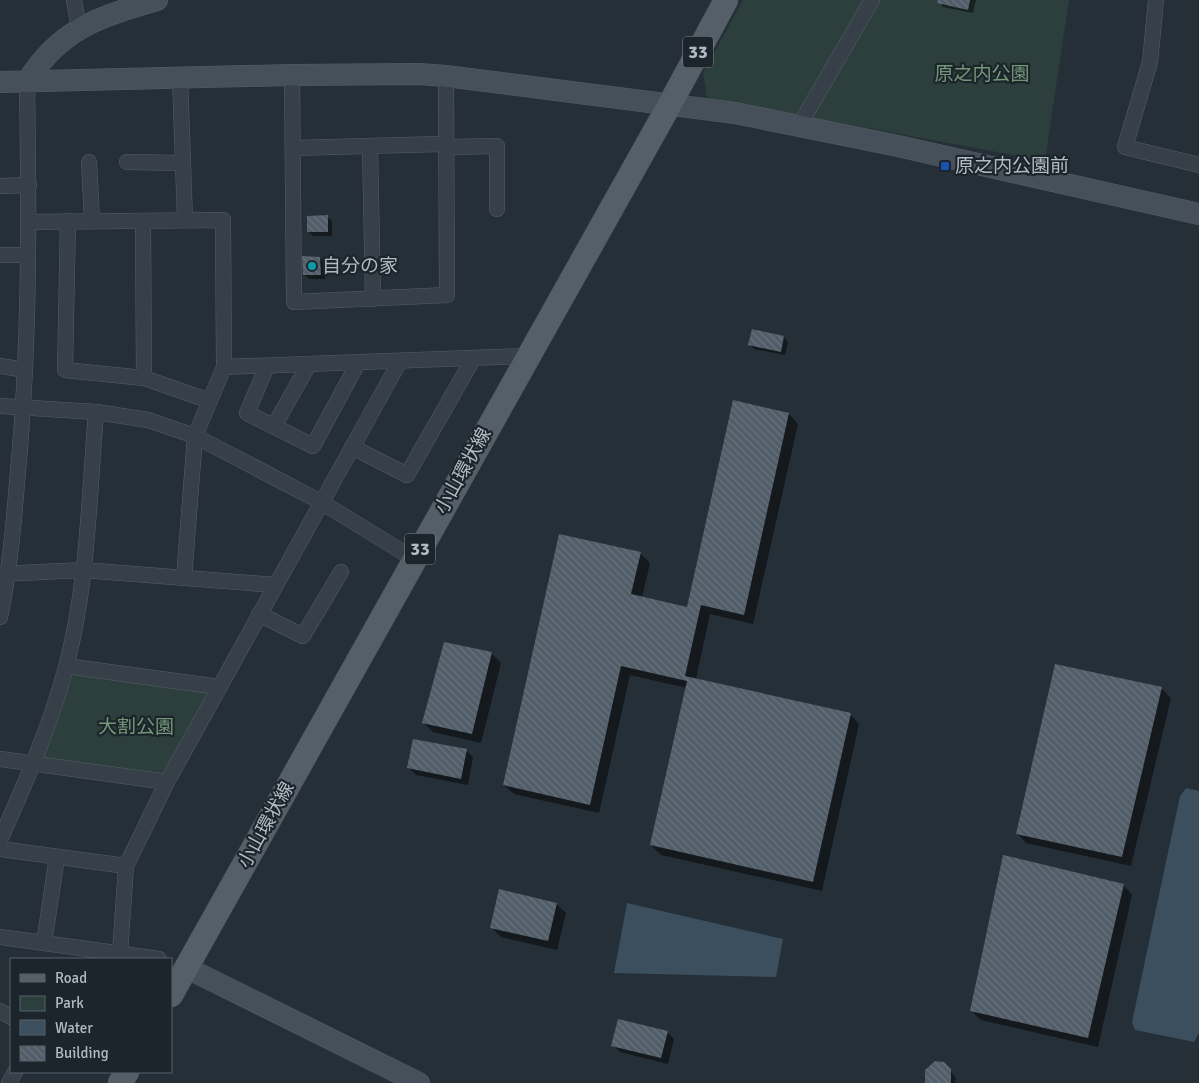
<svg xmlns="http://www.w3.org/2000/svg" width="1199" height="1083" viewBox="0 0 1199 1083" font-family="Signika,'Noto Sans JP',sans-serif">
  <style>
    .park { fill: #2c3f3c }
    .water { fill: #3b4f5e }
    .shadow { fill: #0007 }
    .building { fill: url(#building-back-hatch) }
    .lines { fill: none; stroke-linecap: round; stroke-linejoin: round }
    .street-casing { stroke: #555e66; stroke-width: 16 }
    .secondary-casing { stroke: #555e66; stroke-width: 22 }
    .primary-casing { stroke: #434c54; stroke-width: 25 }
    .street { stroke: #374048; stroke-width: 15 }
    .secondary { stroke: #46505a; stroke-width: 21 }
    .primary { stroke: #555f68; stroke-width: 24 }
    .transit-dot { fill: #1a4fb4; stroke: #1d252c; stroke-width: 2 }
    .culture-dot { fill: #0f9aa8; stroke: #1d252c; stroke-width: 2 }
    .labels { text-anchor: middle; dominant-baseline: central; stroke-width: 4.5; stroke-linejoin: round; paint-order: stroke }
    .shield { fill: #1d252c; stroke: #858e96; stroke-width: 1 }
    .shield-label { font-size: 18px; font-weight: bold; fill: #b2bbc4 }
    .park-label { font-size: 19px; fill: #739777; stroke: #1d252c }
    .poi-label { font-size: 19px; fill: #b2bbc4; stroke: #1d252c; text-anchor: start }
    .street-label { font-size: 19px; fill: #b2bbc4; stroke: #1d252c }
  </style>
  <defs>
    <pattern id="building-back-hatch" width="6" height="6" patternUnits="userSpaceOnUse" patternTransform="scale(1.25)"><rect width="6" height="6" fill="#515d68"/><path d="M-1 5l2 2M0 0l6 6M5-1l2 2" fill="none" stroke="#68727c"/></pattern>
  </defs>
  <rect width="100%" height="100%" fill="#242f37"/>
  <!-- park -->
  <g class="park">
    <polygon points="743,0 1069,0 1045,161 707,98 703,73"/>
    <polygon points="69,671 214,690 166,779 38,761"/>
  </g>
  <!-- water -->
  <g class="water">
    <polygon points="1186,788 1199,791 1199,1033 1194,1042 1135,1030 1132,1022 1180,796"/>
    <polygon points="627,903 783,939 776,977 614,973"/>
  </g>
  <!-- shadow -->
  <g class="shadow">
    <polygon points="939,0 976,0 973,13 943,7"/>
    <polygon points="327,217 332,221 332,236 313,236 309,232"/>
    <polygon points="320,258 324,262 325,279 309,279 304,275"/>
    <polygon points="784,337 788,342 785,355 754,349 750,345"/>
    <polygon points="734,402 789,414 798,424 753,624 710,614 696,679 850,714 859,724 822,891 661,855 651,845 687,688 630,675 599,813 514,794 504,785 640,553 650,563 642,598 688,609"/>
    <polygon points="491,653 501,663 481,743 433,732 423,722"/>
    <polygon points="1161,688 1171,698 1131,866 1026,843 1017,833"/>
    <polygon points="466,750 473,757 468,785 416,775 409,768"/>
    <polygon points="1123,885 1132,895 1098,1047 981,1020 971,1011"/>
    <polygon points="556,904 566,913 557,950 501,937 491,927"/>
    <polygon points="667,1032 674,1039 668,1064 620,1052 613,1045"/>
    <polygon points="948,1068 956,1078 955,1083 929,1083 925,1079 926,1070"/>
  </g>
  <!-- building -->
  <g class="building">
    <polygon points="938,0 970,0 968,10 937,3"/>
    <polygon points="328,215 328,232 307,232 307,216"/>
    <polygon points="302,256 320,257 321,275 303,275"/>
    <polygon points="752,329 784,336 781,352 748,345"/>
    <polygon points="733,400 789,413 744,615 701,605 685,676 851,713 813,882 650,845 687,681 621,666 590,805 503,785 559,534 641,552 631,594 687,607"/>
    <polygon points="444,642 492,652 472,734 422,723"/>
    <polygon points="1055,664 1162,687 1122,857 1016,834"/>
    <polygon points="413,739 467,749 461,779 407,768"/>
    <polygon points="1003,855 1124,884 1088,1038 970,1011"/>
    <polygon points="499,889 557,903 548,941 490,928"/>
    <polygon points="618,1019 668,1031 661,1058 611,1046"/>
    <polygon points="935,1061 944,1062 951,1069 951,1083 925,1083 925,1070"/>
  </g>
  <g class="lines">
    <defs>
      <g id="street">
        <polyline points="74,0 79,29"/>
        <polyline points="1156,0 1150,62 1125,147 1199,165"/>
        <polyline points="292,75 294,302 447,295 446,76"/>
        <polyline points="180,78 185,220"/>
        <polyline points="799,126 872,0"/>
        <polyline points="370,146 373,299"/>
        <polyline points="293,148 440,144 447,147 497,146 497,209"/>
        <polyline points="89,162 92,221"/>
        <polyline points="127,162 183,163"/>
        <polyline points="0,186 29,185"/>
        <polyline points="68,221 65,370 144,378 210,401"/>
        <polyline points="143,221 144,378"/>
        <polyline points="29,222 223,220 224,367 195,436 184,578"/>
        <polyline points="0,255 28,255"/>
        <polyline points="0,366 25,370"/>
        <polyline points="267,366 247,413 313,446 358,363"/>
        <polyline points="224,367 527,356"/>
        <polyline points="0,406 96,412 148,420 195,436 321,502 414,559"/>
        <polyline points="274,426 309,364"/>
        <polyline points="352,447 407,475 473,359"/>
        <polyline points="0,574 83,570 275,585"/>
        <polyline points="259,614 303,636 341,572"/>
        <path d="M0,617C10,569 14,521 18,471C30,342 29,212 27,82"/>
        <polyline points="66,666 219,687"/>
        <polyline points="0,759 167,782"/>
        <path d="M0,840C25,784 50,727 66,667C88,585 89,496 96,412"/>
        <polyline points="0,849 126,866"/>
        <polyline points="0,937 159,959"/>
        <polyline points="44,943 57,857"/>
        <polyline points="120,953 126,866 167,782 400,361"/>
        <polyline points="0,1011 11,1017"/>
        <polyline points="9,1083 15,1072"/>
      </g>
      <g id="secondary">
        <polyline points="0,82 292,75 419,74 446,76 735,113 898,146 1199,214"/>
        <path d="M27,82C60,28 100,17 157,0"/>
        <polyline points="187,968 419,1083"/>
      </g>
      <g id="primary">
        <polyline points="171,995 670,104 726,0"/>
        <polyline points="120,1083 127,1072"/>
      </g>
    </defs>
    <!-- street casing -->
    <use href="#street" class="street-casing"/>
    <!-- secondary casing -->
    <use href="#secondary" class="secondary-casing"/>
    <!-- primary casing -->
    <use href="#primary" class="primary-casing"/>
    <!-- street -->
    <use href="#street" class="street"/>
    <!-- secondary -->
    <use href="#secondary" class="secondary"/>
    <!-- primary -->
    <use href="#primary" class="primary"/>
  </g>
  <!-- markers -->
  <rect class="transit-dot" x="940" y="161" width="10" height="10" rx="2.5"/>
  <circle class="culture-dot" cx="312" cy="266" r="5"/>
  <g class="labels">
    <!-- shield labels -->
    <g class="shield">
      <rect x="683" y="36.5" width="30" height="31" rx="4"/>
      <rect x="405" y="533.5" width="30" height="31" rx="4"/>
    </g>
    <g class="shield-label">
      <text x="698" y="52">33</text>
      <text x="420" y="549">33</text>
    </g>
    <!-- park labels -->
    <g class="park-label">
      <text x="982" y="74">原之内公園</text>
      <text x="136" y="727">大割公園</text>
    </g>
    <!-- poi labels -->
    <g class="poi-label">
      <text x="955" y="166">原之内公園前</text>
      <text x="322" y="266">自分の家</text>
    </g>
    <!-- street labels -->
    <g class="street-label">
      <text transform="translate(463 471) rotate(-61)">小山環状線</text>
      <text transform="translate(266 825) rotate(-61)">小山環状線</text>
    </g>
  </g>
  <!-- legend -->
  <rect x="10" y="958" width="162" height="115" fill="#1d252c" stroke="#596169"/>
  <rect x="20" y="974" width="25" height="8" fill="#555f68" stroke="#596169"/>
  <text x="55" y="983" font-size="15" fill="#b2bbc4">Road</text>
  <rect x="20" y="996" width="25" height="15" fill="#2c3f3c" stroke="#596169"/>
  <text x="55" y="1008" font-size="15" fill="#b2bbc4">Park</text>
  <rect x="20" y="1020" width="25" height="15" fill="#3b4f5e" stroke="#596169"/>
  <text x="55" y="1033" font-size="15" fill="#b2bbc4">Water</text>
  <rect x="20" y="1046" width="25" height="15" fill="url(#building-back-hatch)" stroke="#596169"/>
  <text x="55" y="1058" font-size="15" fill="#b2bbc4">Building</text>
</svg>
